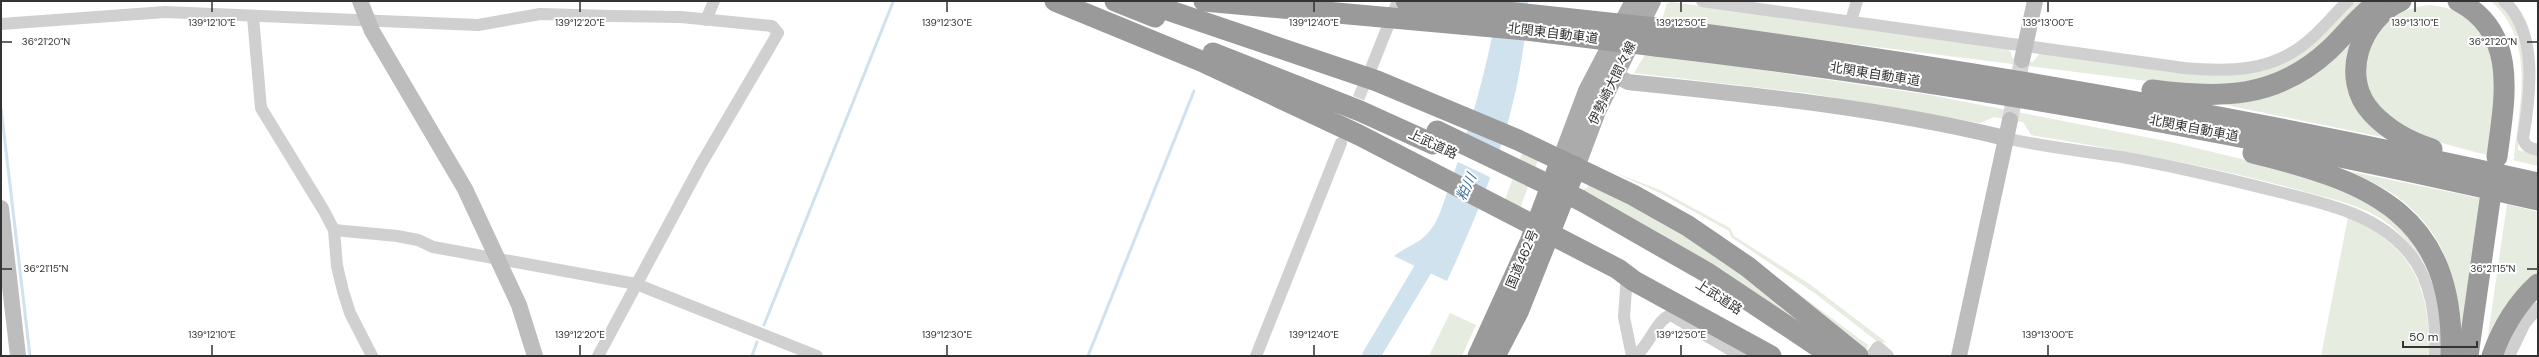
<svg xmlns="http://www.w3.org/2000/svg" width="2539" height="357" viewBox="0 0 2539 357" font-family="'DM Sans','Noto Sans JP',sans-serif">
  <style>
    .green { fill: #e6ecdf }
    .water { fill: #cfe2ee }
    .pier { fill: #fff }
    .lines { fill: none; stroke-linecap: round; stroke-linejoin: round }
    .stream { stroke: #cfe2ee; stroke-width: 3 }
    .river { stroke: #cfe2ee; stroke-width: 18 }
    .street-tunnel { stroke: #d6d6d6; stroke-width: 12; stroke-dasharray: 12 6; stroke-linecap: butt }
    .secondary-tunnel { stroke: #d6d6d6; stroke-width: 16; stroke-dasharray: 16 8; stroke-linecap: butt }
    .street { stroke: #d0d0d0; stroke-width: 12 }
    .secondary { stroke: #bdbdbd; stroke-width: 16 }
    .primary { stroke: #ababab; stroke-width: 18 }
    .highway { stroke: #9a9a9a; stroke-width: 21 }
    .highway-bridge { stroke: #9a9a9a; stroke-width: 21 }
    .ticks { fill: none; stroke: #333; stroke-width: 1.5 }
    .labels { text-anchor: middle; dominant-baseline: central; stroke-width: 4; stroke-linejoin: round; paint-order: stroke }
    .street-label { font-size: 13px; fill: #333; stroke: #fff }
    .water-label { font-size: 14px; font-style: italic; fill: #3f7597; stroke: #fff }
    .ticks-label { font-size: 10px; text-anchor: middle; fill: #333; stroke: #fff; stroke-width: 4; stroke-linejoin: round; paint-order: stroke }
  </style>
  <rect width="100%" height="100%" fill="#fff"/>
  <!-- green -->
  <g class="green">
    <path d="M2356,1H2366L2302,63L2247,85H2179L1662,20L1667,3L1671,2L2004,46L2011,52L2012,58L2033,62L2040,53C2072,58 2104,62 2136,67C2191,75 2249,86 2299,55C2320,41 2338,19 2356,1Z"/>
    <path d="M2491,1H2499C2536,38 2524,102 2518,150L2538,155V166L2512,160L2514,159C2519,105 2537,42 2491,1Z"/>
    <path d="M2430,5C2510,12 2494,98 2490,156C2459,147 2425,141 2398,124C2341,87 2364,11 2430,5Z"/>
    <polygon points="2359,27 2350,52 2387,138 2212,102 2232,101"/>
    <path d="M1646,53L1930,95L2171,142L2287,170L2359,195L2414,239L2429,272C2415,249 2401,231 2378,217C2353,202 2323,197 2295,189C2208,165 2120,150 2031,135L2023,122L1994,117L1980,123L1807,93L1634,73Z"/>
    <polygon points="1524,148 1540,155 1519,211 1503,205"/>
    <path d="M2343,170L2484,199L2460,356C2460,289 2451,232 2390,192C2376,183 2358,177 2343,170Z"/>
    <polygon points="1611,171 1660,190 1730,228 1734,236 1811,285 1886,342 1879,343 1816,294 1731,237 1729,231 1662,194"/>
    <polygon points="1590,180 1661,214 1852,356 1581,191 1588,187"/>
    <polygon points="2507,204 2538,212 2538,275 2485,356"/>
    <path d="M2348,217C2413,247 2430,286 2429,356H2321Z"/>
    <polygon points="1788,286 1868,345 1866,352"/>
    <polygon points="1450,313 1476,325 1462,356 1429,356"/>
  </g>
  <!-- water -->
  <path class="water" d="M1499,1H1528C1522,104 1490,188 1447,281L1394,256C1405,247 1418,244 1427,234C1438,223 1443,204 1448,190C1470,129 1488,65 1499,1Z"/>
  <!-- pier -->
  <polygon class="pier" points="1463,136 1501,154 1494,179 1456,161"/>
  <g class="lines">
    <!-- stream -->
    <g class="stream">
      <polyline points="1,108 30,356"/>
      <polyline points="764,325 893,2"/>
      <polyline points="752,356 757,342"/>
      <polyline points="1088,356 1194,91"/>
    </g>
    <!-- river -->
    <polyline class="river" points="1371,356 1435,249"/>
    <!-- street-tunnel -->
    <polyline class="street-tunnel" points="1352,115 1369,72"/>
    <!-- secondary-tunnel -->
    <polyline class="secondary-tunnel" points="2010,120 2022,60"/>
    <!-- street -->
    <g class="street">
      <path d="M1702,1L2184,68C2228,72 2271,72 2307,42C2322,30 2334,14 2348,1"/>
      <path d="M2504,1C2539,32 2530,98 2523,138C2525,147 2530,148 2538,150"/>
      <polyline points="253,17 261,108 324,211 334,230 337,266 343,291 350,313 372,356"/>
      <polyline points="706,20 714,1"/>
      <polyline points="1851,21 1857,1"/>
      <polyline points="1,24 165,12 478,25 540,14 612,16 681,17 772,26 778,33 700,166 598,356"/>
      <polyline points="1372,66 1398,1"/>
      <path d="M2005,138C2044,147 2083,151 2122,157C2173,166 2224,178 2275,191C2323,203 2376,213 2409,253C2433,282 2436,320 2435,356"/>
      <polyline points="334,230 397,236 418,240 433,247 636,284 817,356"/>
      <polyline points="1627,274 1624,317 1632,356"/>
      <polyline points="1256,356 1341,143"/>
      <path d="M1635,356C1650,346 1656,319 1671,315L1741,356"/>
      <polyline points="1871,356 1878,347 1888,356"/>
      <polyline points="2509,356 2525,323 2538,308"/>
    </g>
    <!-- secondary -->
    <g class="secondary">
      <polyline points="360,1 372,31 465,189 519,305 535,356"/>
      <polyline points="2022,60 2035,1"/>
      <path d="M1615,75L1628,82C1754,95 1882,108 2005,138"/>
      <polyline points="1,208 18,356"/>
      <polyline points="1959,356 2010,120"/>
    </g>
    <!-- primary -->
    <g class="primary">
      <polyline points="1561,160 1587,91 1634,1"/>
      <polyline points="1576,167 1597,111 1652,1"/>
    </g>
    <!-- highway -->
    <g class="highway">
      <polyline points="1055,1 1201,61 1359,135 1618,269 1634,281 1771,356"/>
      <polyline points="1115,1 1155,17"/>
      <polyline points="1141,1 1377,81 1518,140 1633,195 1688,226 1748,267 1858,356"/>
      <path d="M2401,1C2360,19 2339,78 2372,113C2389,131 2409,142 2432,149"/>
      <path d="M2458,1C2520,33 2504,101 2497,157"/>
      <path d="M1665,29C1959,67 2249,118 2538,183"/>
      <path d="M1656,46C1952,81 2247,133 2538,200"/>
      <polyline points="1213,53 1360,111 1433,144"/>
      <path d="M2152,90C2220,99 2276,99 2329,50C2346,34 2360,14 2380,1"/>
      <path d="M2253,153C2373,182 2455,216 2451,356"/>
      <polyline points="1580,200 1706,272 1832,356"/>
      <polyline points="1478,356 1530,242 1561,160"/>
      <polyline points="1495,356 1518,312 1576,167"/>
      <polyline points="2468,356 2490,200"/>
      <path d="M2492,356C2502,328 2516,304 2538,284"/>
    </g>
    <!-- highway-bridge -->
    <g class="highway-bridge">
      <polyline points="1204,1 1526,30 1656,46"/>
      <polyline points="1406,1 1665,29"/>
      <polyline points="1437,131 1580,200"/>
    </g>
  </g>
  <!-- ticks -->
  <path class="ticks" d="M212,2V12M580,2V12M947,2V12M1314,2V12M1681,2V12M2048,2V12M2415,2V12M2,42H12M2527,42H2537M2,269H12M2527,269H2537M212,345V355M580,345V355M947,345V355M1314,345V355M1681,345V355M2048,345V355"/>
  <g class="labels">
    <!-- street labels -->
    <g class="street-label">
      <text transform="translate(1553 33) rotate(7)">北関東自動車道</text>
      <text transform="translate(1875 74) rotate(9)">北関東自動車道</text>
      <text transform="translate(1612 83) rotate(-64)">伊勢崎大間々線</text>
      <text transform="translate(2194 128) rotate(11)">北関東自動車道</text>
      <text transform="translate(1433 144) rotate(25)">上武道路</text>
      <text transform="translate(1522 259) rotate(-67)">国道462号</text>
      <text transform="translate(1719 297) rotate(33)">上武道路</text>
    </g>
    <!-- water labels -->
    <g class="water-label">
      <text transform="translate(1466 187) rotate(-65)">粕川</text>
    </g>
  </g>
  <g class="ticks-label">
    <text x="212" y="26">139°12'10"E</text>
    <text x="580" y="26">139°12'20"E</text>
    <text x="947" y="26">139°12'30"E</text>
    <text x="1314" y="26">139°12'40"E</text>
    <text x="1681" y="26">139°12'50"E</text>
    <text x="2048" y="26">139°13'00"E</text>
    <text x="2415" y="26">139°13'10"E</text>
    <text x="46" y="45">36°21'20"N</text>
    <text x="2493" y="45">36°21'20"N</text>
    <text x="46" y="272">36°21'15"N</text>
    <text x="2493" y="272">36°21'15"N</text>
    <text x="212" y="338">139°12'10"E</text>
    <text x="580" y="338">139°12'20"E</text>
    <text x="947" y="338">139°12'30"E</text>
    <text x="1314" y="338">139°12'40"E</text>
    <text x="1681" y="338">139°12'50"E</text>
    <text x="2048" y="338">139°13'00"E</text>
  </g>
  <!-- border -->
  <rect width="2539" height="357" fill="none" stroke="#333333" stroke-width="4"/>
  <!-- scale -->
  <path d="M2403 341v6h74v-6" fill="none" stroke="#333333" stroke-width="2"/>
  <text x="2409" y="341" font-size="12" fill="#333333" stroke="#ffffff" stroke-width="3" paint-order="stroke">50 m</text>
</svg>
